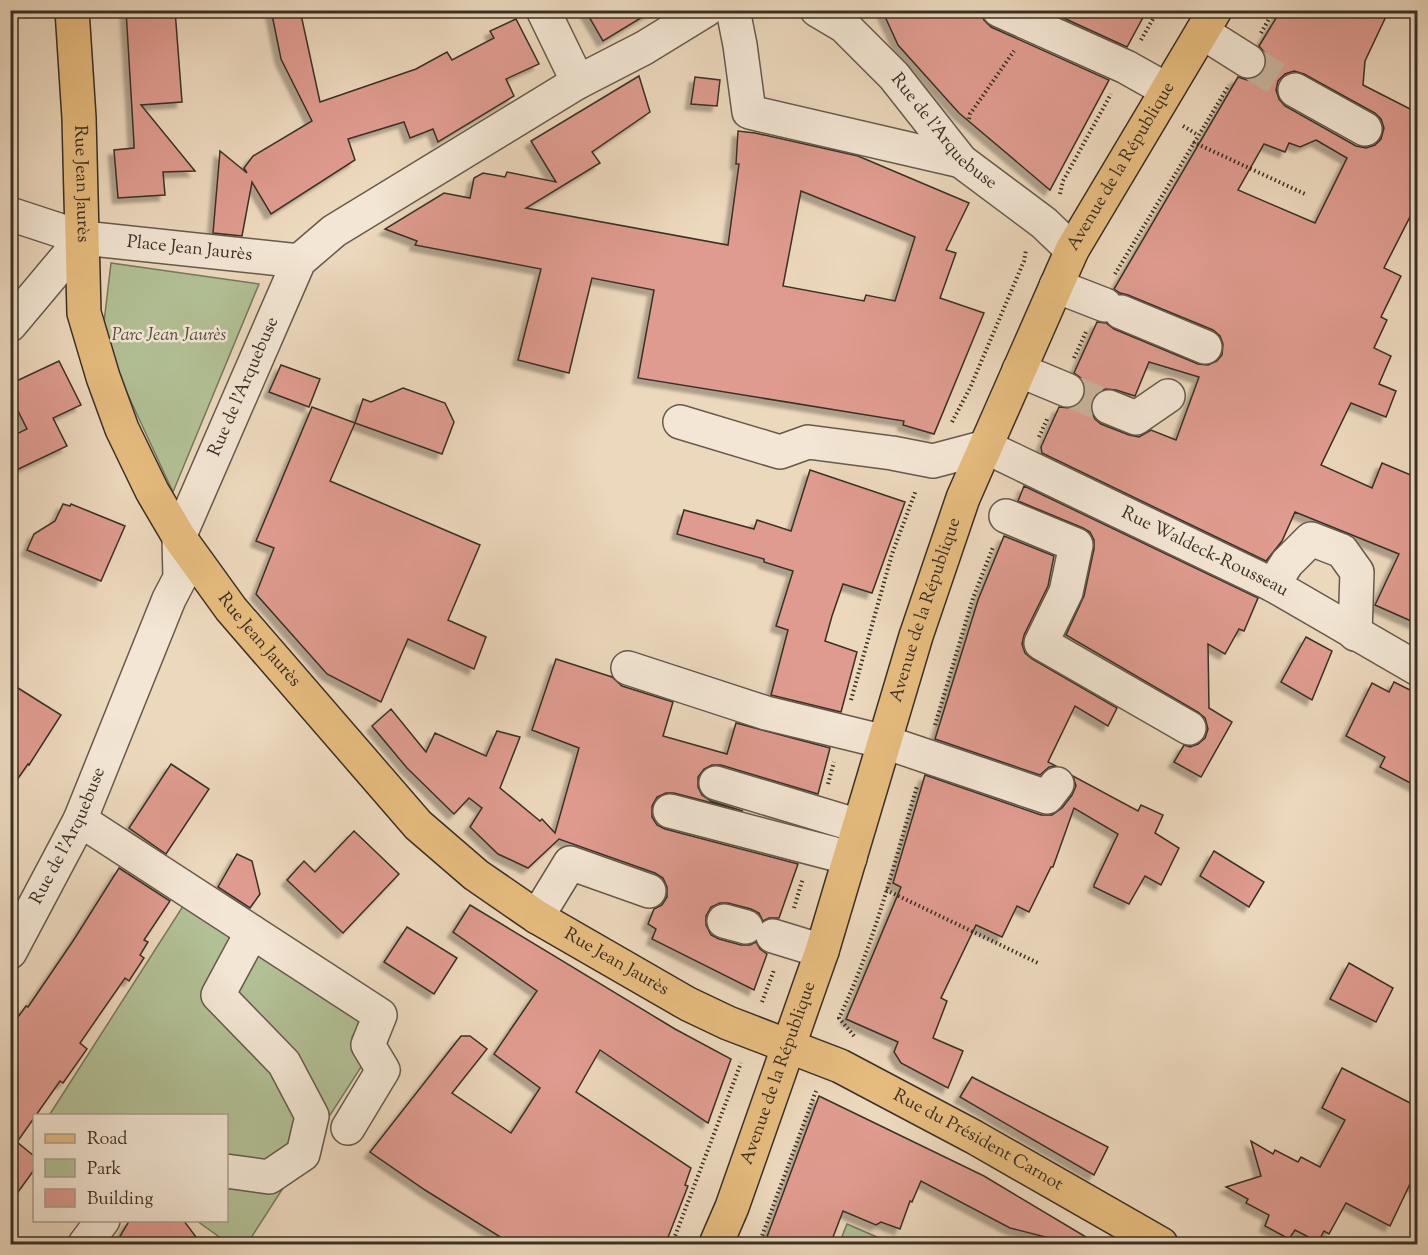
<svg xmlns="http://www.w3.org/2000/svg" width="1428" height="1255" viewBox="0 0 1428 1255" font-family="'Sorts Mill Goudy',serif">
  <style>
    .green { fill: #b2c095; stroke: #76785e; stroke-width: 1.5 }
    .building { fill: #df9b8f; stroke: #393026; stroke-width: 1.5; fill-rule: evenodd; filter: url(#shadow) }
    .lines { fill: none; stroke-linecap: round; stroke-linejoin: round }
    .minor-tunnel { stroke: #c8b69f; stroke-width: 33; stroke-dasharray: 33 16; stroke-linecap: butt }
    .minor-casing { stroke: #665a4c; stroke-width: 36 }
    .major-casing { stroke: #393026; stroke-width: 36 }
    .path { stroke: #393026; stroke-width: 4; stroke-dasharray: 1.5 3; stroke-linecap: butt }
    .minor { stroke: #f3e6d4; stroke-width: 33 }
    .major { stroke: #e6bc7e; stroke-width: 33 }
    .labels { text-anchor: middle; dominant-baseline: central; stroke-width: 5; stroke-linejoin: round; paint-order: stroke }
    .street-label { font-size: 18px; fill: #393026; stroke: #f3e6d4 }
    .park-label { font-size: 18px; font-style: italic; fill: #514d3c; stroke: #f3e6d4 }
  </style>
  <defs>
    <filter id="shadow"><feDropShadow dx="-5.5" dy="5.5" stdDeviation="1.5" flood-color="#0004"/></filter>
  </defs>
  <rect width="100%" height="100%" fill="#ecd8bd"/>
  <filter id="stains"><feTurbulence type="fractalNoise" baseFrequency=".00333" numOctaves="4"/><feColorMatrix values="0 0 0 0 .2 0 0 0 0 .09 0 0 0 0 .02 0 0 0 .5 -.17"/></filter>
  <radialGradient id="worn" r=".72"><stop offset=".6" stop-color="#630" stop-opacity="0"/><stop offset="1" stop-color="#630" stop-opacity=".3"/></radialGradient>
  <!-- green -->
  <g class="green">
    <polygon points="111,263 259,284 173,492 102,339"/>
    <polygon points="185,903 364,1017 352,1037 363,1064 247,1244 229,1244 197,1221 226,1220 226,1116 52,1116 50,1114"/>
    <polygon points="847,1224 893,1244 839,1244"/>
  </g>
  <!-- building -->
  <g class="building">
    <polygon points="126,10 175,10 182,102 141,105 195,171 163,172 165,195 118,198 114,150 134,148 134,144"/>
    <polygon points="271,10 300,10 320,102 416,69 447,52 452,60 494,38 490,31 516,19 539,64 506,79 514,96 438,142 433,129 410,138 404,122 348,139 355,160 271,214 252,182 242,236 213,233 220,151 247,173 244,168 253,156 312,121 281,59"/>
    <polygon points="585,10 654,10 603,41"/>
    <polygon points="882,10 980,10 984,20 991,27 1109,80 1050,190 959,113 898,45"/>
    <polygon points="1046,10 1147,10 1127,47"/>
    <path d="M1281,10H1389L1365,61L1363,85L1418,113V201L1384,268L1401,276L1381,317L1387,320L1374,348L1391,356L1379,384L1396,391L1386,417L1351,403L1321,465L1372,488L1382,463L1418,478V624L1375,605L1399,554L1295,512L1282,541L1266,561L1042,453L1041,447L1059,407L1070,408L1079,404L1084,398L1085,387L1081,378L1074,373L1097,322L1106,323L1114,329L1198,364L1208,365L1217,361L1222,355L1223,344L1220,336L1213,330L1128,295L1120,293L1114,289L1238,77L1247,80L1256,78L1264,70L1267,61L1265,53L1259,46ZM1294,71L1304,74L1375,113L1381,119L1384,128L1381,139L1375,145L1366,148L1356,146L1285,106L1279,99L1276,90L1278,81L1285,74ZM1316,140L1347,158L1315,223L1238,190L1264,144L1285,152L1289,143L1300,147ZM1149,362L1199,377L1176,440L1151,430L1139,437L1129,435L1101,424L1095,419L1091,410L1092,399L1098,392L1106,389L1116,390L1135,396Z"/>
    <path d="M639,76L650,112L592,152L600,163L526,208L728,245L739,164H736L738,131L755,133L858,156L969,203L946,250L956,253L940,298L984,313L934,434L903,425L904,421L638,378L654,290L592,278L569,373L518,360L541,269L415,245L417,241L385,229L444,193L470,198L474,178L483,173L505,177L507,172L556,182L531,141ZM801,191L915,237L895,301L866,295L864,301L783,286Z"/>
    <polygon points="695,77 720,80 717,106 691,104"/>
    <polygon points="59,361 81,405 53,418 67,446 10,473 10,437 27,429 10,395 10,384"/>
    <polygon points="281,365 320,379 309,407 269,392"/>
    <polygon points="403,388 445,403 454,422 442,454 355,423 363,399 371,402"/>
    <polygon points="312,407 355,423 330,481 480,545 448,620 486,637 474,669 408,639 381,702 327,674 256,594 274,548 256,541"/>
    <polygon points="810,470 905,502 872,593 843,584 832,616 825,641 857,652 841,712 771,695 788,630 776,626 793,571 764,562 764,559 677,534 684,510 754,529 757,520 791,531"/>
    <polygon points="1024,486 1258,598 1244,631 1239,629 1225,654 1208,644 1209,708 1232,722 1201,777 1174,762 1184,745 1190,747 1198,744 1205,738 1208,729 1205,718 1198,712 1066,635 1084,596 1094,549 1094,540 1090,532 1083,528 1018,501"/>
    <polygon points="63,504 70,506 71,504 125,526 101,581 27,550 34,534 55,521"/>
    <polygon points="1004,536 1054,556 1048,586 1024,635 1022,644 1025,653 1032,659 1117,708 1108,726 1075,706 1048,762 1056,766 1049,767 1040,775 935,739 978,600"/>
    <polygon points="1306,637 1332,651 1312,700 1281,682"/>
    <polygon points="556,659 612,677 622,686 673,702 663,736 727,754 736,723 830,748 818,794 721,765 712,765 704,769 698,777 698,787 702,795 711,801 743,811 674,793 666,793 657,797 652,806 652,817 657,825 665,829 798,864 779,918 769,918 763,921 759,913 751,909 728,903 720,903 711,907 706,916 706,925 711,935 719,939 741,945 750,945 756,942 760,949 767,954 754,990 652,939 656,929 648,924 654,909 662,905 667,897 667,887 663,878 655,873 559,839 528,868 498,854 470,827 482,808 469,798 454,814 407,768 372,726 391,709 426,752 435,733 486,756 497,731 520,737 500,788 540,821 542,819 555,833 579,748 532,730"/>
    <polygon points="1394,682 1418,694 1418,787 1380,767 1385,757 1346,736 1372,683 1389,692"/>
    <polygon points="10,683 61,715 29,765 28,764 10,790"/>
    <polygon points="171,764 209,789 166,854 129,828"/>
    <polygon points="925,775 1041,815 1052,815 1062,808 1072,795 1076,786 1073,776 1138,811 1141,805 1163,815 1155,833 1179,848 1161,885 1145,876 1129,904 1094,887 1094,885 1118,834 1074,808 1053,867 1051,867 1029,912 1017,906 1002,937 976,925 941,998 947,1001 933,1038 963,1051 948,1088 901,1063 894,1052 898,1042 846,1019 901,887 893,883"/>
    <polygon points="354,831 399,874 343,933 287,880 304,861 315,872"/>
    <polygon points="1214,851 1264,882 1249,907 1200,876"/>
    <polygon points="237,854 252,861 260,894 250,908 218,887"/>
    <polygon points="119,868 170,901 144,940 148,942 140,955 144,958 129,981 125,978 80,1043 87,1049 63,1083 60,1081 17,1142 34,1156 34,1170 10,1203 10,1028 26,1006 28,1007 73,941"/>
    <polygon points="470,905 675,1029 731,1059 708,1123 600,1050 576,1092 691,1168 685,1185 688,1186 665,1245 513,1245 425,1190 370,1152 461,1036 470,1036 487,1049 452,1093 511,1133 540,1088 494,1054 537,991 453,932"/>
    <polygon points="407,927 457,958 434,994 384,962"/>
    <polygon points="1349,963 1393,988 1376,1022 1330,999"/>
    <polygon points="1342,1068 1418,1107 1418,1188 1410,1184 1390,1226 1346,1203 1329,1234 1324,1231 1318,1242 1295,1230 1289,1239 1265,1226 1269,1215 1246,1203 1248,1199 1226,1187 1261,1176 1251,1141 1273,1154 1275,1150 1298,1162 1301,1157 1320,1167 1345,1120 1322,1108"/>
    <polygon points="972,1077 1108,1147 1094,1175 960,1097"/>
    <polygon points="819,1096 984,1176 1096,1243 1096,1245 1077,1245 1010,1228 921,1181 912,1202 910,1201 900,1229 881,1222 876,1225 843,1211 830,1245 764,1245"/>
    <polygon points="129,1221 184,1221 202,1245 115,1245"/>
  </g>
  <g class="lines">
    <!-- minor-tunnel -->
    <g class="minor-tunnel">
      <polyline points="1248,61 1295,90"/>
      <polyline points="1067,390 1109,407"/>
    </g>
    <defs>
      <g id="minor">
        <polyline points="543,10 578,82"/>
        <polyline points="733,10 740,45 749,112 961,161"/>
        <path id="s1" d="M817,10L844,26L894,76L961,161L1044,223L1072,250"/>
        <polyline points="999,10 1126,67 1167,90"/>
        <polyline points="1202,32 1248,61"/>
        <polyline points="1295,90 1365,129"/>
        <path id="s2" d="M10,214L83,238L299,261"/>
        <polyline points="1056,286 1105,305"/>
        <polyline points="1121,312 1205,347"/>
        <polyline points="10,325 83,238"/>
        <polyline points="1019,370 1067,390"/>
        <polyline points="1109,407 1136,418 1168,396"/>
        <path id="s3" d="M680,422L780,452L808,442L892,453L933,461L986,447L1273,585L1418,669"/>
        <polyline points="1006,516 1076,545 1066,592 1041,643 1189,728"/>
        <polyline points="1273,585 1287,563 1311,539 1342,551 1357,572 1355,634"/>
        <polyline points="628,668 766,713 885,742 1047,797 1057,784"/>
        <polyline points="716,783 859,826"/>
        <polyline points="670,811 850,858"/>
        <polyline points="80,820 380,1015 368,1045 383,1070 348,1128"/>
        <polyline points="537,917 570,863 649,891"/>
        <polyline points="724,921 746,927"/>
        <polyline points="773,936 822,951"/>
        <path id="s4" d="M10,952L80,820L169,599L180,578L179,537L299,261L334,231L578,82L644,48L706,10"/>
        <polyline points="226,1171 269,1177 303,1154 312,1116 284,1063 218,995 252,932"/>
        <polyline points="85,1244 103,1220"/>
      </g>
      <g id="major">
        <path id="s5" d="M72,10L79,118L84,313L103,377L122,429L152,491L179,537L231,609L418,825L476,875L537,917L688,1004L728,1023L840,1066L974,1137L1161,1244"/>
        <path id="s6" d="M716,1244L732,1207L822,951L916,636L963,498L1072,250L1215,10"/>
      </g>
    </defs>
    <!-- minor casing -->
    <use href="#minor" class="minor-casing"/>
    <!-- major casing -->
    <use href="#major" class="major-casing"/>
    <!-- path -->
    <g class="path">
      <polyline points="1164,10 1175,17"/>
      <polyline points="1261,33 1274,10"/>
      <polyline points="1141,40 1158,10"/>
      <polyline points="969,119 970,114 1014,51"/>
      <polyline points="1183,126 1198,135"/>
      <polyline points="1193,142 1305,194"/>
      <polyline points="1060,194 1063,181 1111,94"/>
      <polyline points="1115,274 1229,85"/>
      <polyline points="1074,358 1086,332"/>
      <polyline points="952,422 970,388 1024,261 1026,250"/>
      <polyline points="1039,437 1048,417"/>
      <polyline points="851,700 892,554 916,490"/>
      <polyline points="935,725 973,598 993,547"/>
      <polyline points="828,784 834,762"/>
      <polyline points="886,890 1040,964"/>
      <polyline points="794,908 803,878"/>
      <polyline points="762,1002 774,970"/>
      <path d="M854,1036L839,1018C874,945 894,864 917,786"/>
      <polyline points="672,1244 741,1063"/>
      <polyline points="759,1244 816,1091"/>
    </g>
    <!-- minor -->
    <use href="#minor" class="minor"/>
    <!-- major -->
    <use href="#major" class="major"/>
  </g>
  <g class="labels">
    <!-- street labels -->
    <g class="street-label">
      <text stroke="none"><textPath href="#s1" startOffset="177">Rue de l'Arquebuse</textPath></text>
      <text stroke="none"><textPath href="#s6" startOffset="1154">Avenue de la République</textPath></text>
      <text stroke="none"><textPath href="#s5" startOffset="174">Rue Jean Jaurès</textPath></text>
      <text stroke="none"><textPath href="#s2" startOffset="184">Place Jean Jaurès</textPath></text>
      <text stroke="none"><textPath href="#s4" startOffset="616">Rue de l'Arquebuse</textPath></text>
      <text stroke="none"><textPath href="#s3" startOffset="558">Rue Waldeck-Rousseau</textPath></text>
      <text stroke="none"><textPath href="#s6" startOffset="668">Avenue de la République</textPath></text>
      <text stroke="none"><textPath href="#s5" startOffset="678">Rue Jean Jaurès</textPath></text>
      <text stroke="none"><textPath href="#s4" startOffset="130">Rue de l'Arquebuse</textPath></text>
      <text stroke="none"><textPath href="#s5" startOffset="1164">Rue Jean Jaurès</textPath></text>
      <text stroke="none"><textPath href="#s6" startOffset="182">Avenue de la République</textPath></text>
      <text stroke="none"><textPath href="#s5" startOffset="1568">Rue du Président Carnot</textPath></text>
    </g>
    <!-- park labels -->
    <g class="park-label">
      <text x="169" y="336">Parc Jean Jaurès</text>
    </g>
  </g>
  <!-- margin -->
  <rect width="1428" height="1255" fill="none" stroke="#ecd8bd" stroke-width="36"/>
  <rect x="12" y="12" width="1404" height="1231" fill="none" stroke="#393026" stroke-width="3"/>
  <rect x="18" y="18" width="1392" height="1219" fill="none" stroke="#393026" stroke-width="1.5"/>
  <!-- legend -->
  <rect x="33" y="1114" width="195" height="108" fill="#f3e6d4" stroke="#a99d8e" stroke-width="1.5"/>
  <rect x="45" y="1134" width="30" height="9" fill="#e6bc7e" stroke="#a99d8e" stroke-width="1.5"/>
  <text x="87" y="1144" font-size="18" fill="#393026">Road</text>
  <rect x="45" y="1159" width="30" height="18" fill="#b2c095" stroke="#a99d8e" stroke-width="1.5"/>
  <text x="87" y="1174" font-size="18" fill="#393026">Park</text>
  <rect x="45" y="1189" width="30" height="18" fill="#df9b8f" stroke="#a99d8e" stroke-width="1.5"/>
  <text x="87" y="1204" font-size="18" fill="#393026">Building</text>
  <rect width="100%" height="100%" filter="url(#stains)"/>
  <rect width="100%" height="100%" fill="url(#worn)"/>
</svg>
